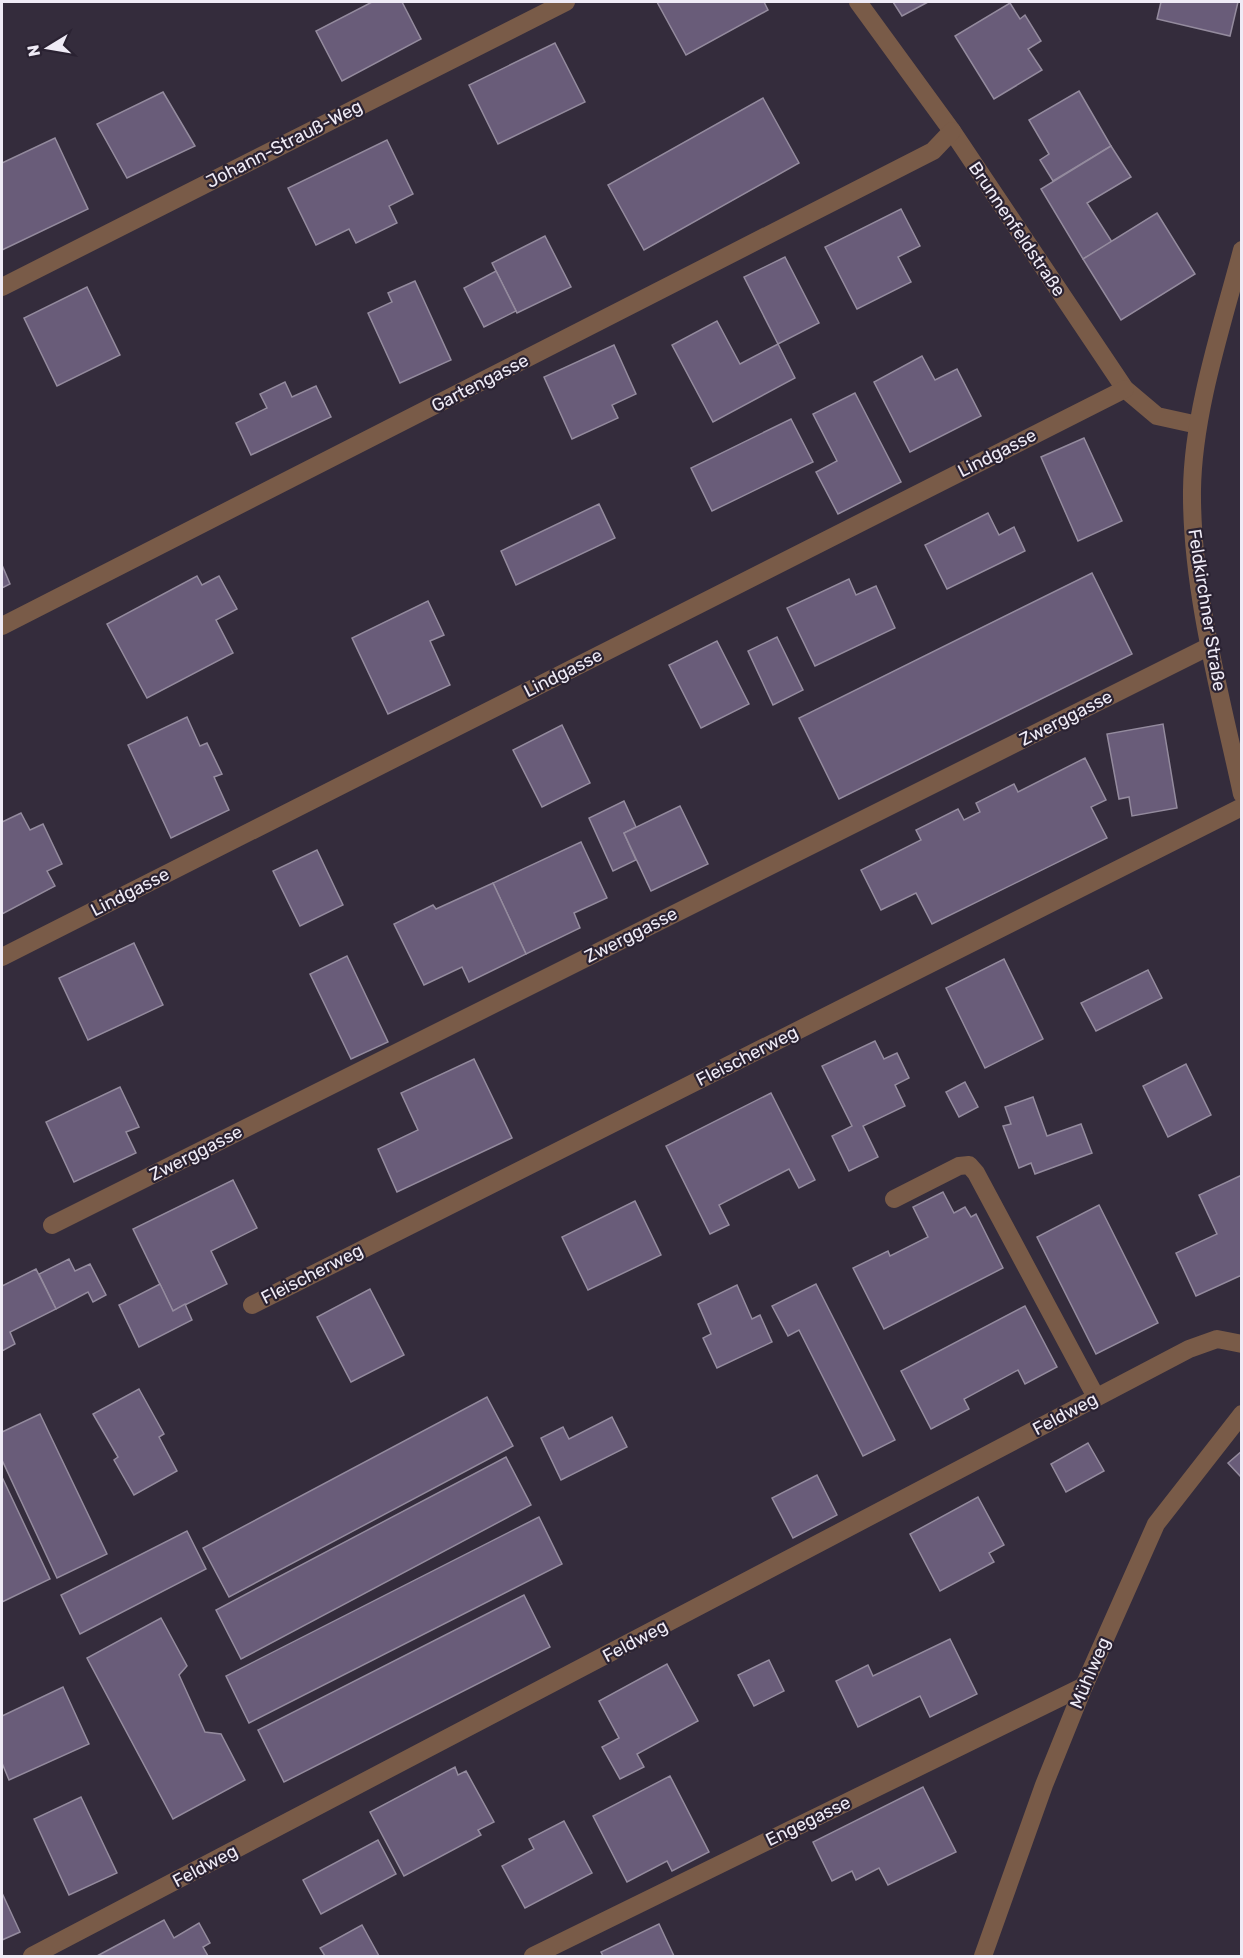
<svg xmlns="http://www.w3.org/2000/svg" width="1243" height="1958" viewBox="0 0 1243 1958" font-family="Rubik,sans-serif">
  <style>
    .building { fill: #695c79; stroke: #948b9e; stroke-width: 1.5 }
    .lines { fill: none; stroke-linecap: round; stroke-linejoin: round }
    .minor { stroke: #795b48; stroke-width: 18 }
    .labels { text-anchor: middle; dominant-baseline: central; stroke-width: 4.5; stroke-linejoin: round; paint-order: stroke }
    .street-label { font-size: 18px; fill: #efebf6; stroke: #2a2232 }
  </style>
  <rect width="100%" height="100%" fill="#342c3c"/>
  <!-- building -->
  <g class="building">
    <polygon points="372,2 402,2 421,39 342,81 316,31"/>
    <polygon points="657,2 764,2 768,10 686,55"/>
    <polygon points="893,2 928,2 902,16"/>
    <polygon points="1161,2 1238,2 1230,36 1157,19"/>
    <polygon points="1010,3 1020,19 1025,15 1041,41 1028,49 1042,70 994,99 955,36"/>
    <polygon points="555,43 585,102 498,144 469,85"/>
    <polygon points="1079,91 1111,146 1053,181 1040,160 1049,154 1029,120"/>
    <polygon points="163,92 195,146 127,178 97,124"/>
    <polygon points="763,98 799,163 644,250 608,185"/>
    <polygon points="55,138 88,209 2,250 2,163"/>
    <polygon points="387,140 413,194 389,206 397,223 356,243 349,229 316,245 288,188"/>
    <polygon points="1111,146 1131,177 1087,203 1112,242 1083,259 1041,189"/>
    <polygon points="901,209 920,246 898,257 911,282 857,309 825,247"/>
    <polygon points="1157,213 1195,274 1121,320 1083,259"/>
    <polygon points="545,236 571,287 517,313 492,263"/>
    <polygon points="785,257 819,323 778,344 744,277"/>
    <polygon points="496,271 516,311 484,327 464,288"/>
    <polygon points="415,281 451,360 400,383 368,313 392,302 388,293"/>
    <polygon points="87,287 120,355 57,386 24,318"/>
    <polygon points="717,321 740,364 778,344 795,378 713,422 672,345"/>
    <polygon points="614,345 636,394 612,405 618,418 572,439 544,377"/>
    <polygon points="922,356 935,380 957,369 981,416 910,452 874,382"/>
    <polygon points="285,382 292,397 316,386 331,417 251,455 236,423 267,408 260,394"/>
    <polygon points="855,393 901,482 838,514 816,472 837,461 813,414"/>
    <polygon points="791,419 813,462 712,511 691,468"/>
    <polygon points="1084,438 1122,521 1078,541 1041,457"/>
    <polygon points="599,504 615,538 516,585 501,551"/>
    <polygon points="988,513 999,535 1014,527 1025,551 947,589 925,545"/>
    <polygon points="2,565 10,584 2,588"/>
    <polygon points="1092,573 1132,654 839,799 799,718"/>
    <polygon points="197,576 202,585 219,576 237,609 216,620 233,653 147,698 107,624"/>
    <polygon points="849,579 856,595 876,586 895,628 815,666 787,608"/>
    <polygon points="428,601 444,635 430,641 450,685 388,714 352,638"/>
    <polygon points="777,637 803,690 773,705 748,651"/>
    <polygon points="717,641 749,704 701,728 669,665"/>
    <polygon points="187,717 200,746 207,743 222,774 214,777 229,810 171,838 128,745"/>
    <polygon points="1163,724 1177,808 1132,816 1129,797 1119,799 1107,734"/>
    <polygon points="562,725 590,783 542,807 513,750"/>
    <polygon points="1085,758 1106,800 1091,807 1107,838 932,924 916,893 881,910 861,870 921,840 916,830 958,809 964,820 980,812 976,803 1014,784 1018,792"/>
    <polygon points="624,801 636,827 624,833 636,860 613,871 589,818"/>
    <polygon points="680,806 708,864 651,891 624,833"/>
    <polygon points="21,813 30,830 43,824 62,864 47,871 55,886 2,914 2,822"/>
    <polygon points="581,842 607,898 574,913 580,928 526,954 493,883"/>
    <polygon points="317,850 343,905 300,926 273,871"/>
    <polygon points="493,883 526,954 469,982 462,967 424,985 394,924 433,905 436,909"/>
    <polygon points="134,943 163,1005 88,1040 59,978"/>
    <polygon points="347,956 388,1042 351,1059 310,974"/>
    <polygon points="1004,959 1043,1039 985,1068 946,988"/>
    <polygon points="1148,970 1162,998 1096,1031 1081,1003"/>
    <polygon points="875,1041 884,1059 897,1053 909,1078 895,1085 905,1106 863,1126 878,1157 849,1171 832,1136 852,1126 822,1066"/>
    <polygon points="474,1059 512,1138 397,1192 378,1149 418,1130 401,1093"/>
    <polygon points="1186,1064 1211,1115 1168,1137 1143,1086"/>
    <polygon points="965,1082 978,1107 959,1117 946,1092"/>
    <polygon points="120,1087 139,1127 126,1132 136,1153 74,1182 46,1122"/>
    <polygon points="771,1093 815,1180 799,1188 789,1169 719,1205 729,1225 710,1234 666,1146"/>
    <polygon points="1033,1097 1047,1136 1081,1124 1092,1153 1035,1174 1031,1163 1019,1168 1003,1126 1011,1124 1005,1107"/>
    <polygon points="1242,1175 1242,1275 1196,1296 1176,1253 1217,1234 1199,1195"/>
    <polygon points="233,1180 257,1228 211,1251 227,1284 173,1311 133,1229"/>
    <polygon points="943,1192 954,1213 965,1207 971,1217 976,1214 1003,1268 884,1329 853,1268 888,1251 890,1256 928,1237 913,1207"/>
    <polygon points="635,1201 661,1255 588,1290 562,1237"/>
    <polygon points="1099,1205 1158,1323 1096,1354 1037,1237"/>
    <polygon points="69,1259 75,1271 90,1264 106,1295 93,1302 88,1292 56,1309 39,1274"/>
    <polygon points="36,1269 56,1309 10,1332 15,1344 2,1351 2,1286"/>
    <polygon points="160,1284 173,1311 185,1304 192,1320 139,1347 119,1305"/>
    <polygon points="816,1284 895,1440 863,1456 799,1330 788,1336 772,1306"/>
    <polygon points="737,1285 752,1319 760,1315 772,1342 717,1368 703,1338 711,1334 698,1304"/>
    <polygon points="370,1289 404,1355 351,1382 317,1317"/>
    <polygon points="1025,1306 1057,1367 1025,1384 1018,1370 964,1399 969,1409 931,1429 901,1371"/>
    <polygon points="139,1389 164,1434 159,1437 177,1471 134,1495 114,1460 118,1457 93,1414"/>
    <polygon points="487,1397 513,1446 229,1597 203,1548"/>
    <polygon points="40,1414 107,1554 57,1578 2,1460 2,1432"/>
    <polygon points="612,1417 627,1447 561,1480 541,1438 563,1427 569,1439"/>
    <polygon points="1088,1443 1104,1471 1066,1492 1051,1464"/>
    <polygon points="1242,1451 1242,1478 1228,1463"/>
    <polygon points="506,1457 531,1505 241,1659 216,1610"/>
    <polygon points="817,1475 837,1515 793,1538 772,1498"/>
    <polygon points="2,1477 50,1579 2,1602"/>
    <polygon points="978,1497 1004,1545 989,1553 994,1562 940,1591 910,1534"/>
    <polygon points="539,1517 562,1564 249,1723 226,1676"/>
    <polygon points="187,1531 206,1569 80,1634 61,1595"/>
    <polygon points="524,1595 550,1647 284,1782 258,1730"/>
    <polygon points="161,1618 187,1666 179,1675 205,1732 221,1734 245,1780 173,1819 87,1658"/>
    <polygon points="950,1639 977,1694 930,1717 920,1696 858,1727 836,1681 868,1665 873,1676"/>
    <polygon points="769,1660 784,1691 754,1706 738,1675"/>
    <polygon points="667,1664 698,1721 637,1754 644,1767 620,1779 602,1747 619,1738 599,1701"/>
    <polygon points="63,1687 89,1744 9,1780 2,1763 2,1716"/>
    <polygon points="455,1767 458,1775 466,1771 494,1822 478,1830 481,1835 404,1876 370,1812"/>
    <polygon points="670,1776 709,1852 672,1871 667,1861 627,1882 593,1816"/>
    <polygon points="923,1787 956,1852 888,1885 879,1868 856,1880 852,1871 832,1881 813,1842"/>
    <polygon points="81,1797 117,1873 69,1895 34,1819"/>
    <polygon points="564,1821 592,1873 525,1908 502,1866 534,1849 529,1839"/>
    <polygon points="378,1840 396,1874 321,1914 303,1880"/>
    <polygon points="2,1893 20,1932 2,1940"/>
    <polygon points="164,1920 174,1938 199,1923 210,1943 203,1947 208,1956 97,1956"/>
    <polygon points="659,1924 674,1956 603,1956 601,1952"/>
    <polygon points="362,1925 379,1956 325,1956 320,1948"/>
  </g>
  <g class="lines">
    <!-- minor -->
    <g class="minor">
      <polyline points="858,2 952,131 1125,389 1157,416 1198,425"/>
      <path d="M1242,250C1222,326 1193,412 1192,490C1191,589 1221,697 1242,794"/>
      <polyline points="2,287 566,2"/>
      <polyline points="2,626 933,151 952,131"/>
      <polyline points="2,957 1125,389"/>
      <polyline points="894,1199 959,1166 969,1165 976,1173 1096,1397"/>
      <polyline points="52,1225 1210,646"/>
      <polyline points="252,1305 1242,807"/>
      <polyline points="32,1956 1189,1349 1217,1339 1242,1344"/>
      <polyline points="533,1956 1084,1686"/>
      <polyline points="983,1956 1044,1785 1084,1686 1156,1524 1242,1414"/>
    </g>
  </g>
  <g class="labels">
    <!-- street labels -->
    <g class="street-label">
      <text transform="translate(284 144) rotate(-27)">Johann-Strauß-Weg</text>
      <text transform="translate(1017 229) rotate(56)">Brunnenfeldstraße</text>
      <text transform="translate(480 383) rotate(-27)">Gartengasse</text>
      <text transform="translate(997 453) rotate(-27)">Lindgasse</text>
      <text transform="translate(1207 610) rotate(81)">Feldkirchner Straße</text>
      <text transform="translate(563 673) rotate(-27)">Lindgasse</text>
      <text transform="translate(1066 718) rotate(-27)">Zwerggasse</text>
      <text transform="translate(130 892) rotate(-27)">Lindgasse</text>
      <text transform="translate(631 935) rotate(-27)">Zwerggasse</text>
      <text transform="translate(747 1056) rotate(-27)">Fleischerweg</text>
      <text transform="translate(196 1153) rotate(-27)">Zwerggasse</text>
      <text transform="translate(312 1274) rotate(-27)">Fleischerweg</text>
      <text transform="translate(1065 1414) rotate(-28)">Feldweg</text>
      <text transform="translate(635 1641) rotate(-28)">Feldweg</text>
      <text transform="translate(1090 1673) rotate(-67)">Mühlweg</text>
      <text transform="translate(808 1821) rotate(-26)">Engegasse</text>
      <text transform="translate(205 1866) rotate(-28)">Feldweg</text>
    </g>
  </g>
  <!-- border -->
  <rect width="1243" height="1958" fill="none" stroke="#efebf6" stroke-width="6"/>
  <!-- north arrow -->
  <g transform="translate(48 48) rotate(259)" stroke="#2a2232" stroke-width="4.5" paint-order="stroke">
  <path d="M0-4.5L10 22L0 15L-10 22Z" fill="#efebf6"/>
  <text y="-9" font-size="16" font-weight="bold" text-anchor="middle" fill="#efebf6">N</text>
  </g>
</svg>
